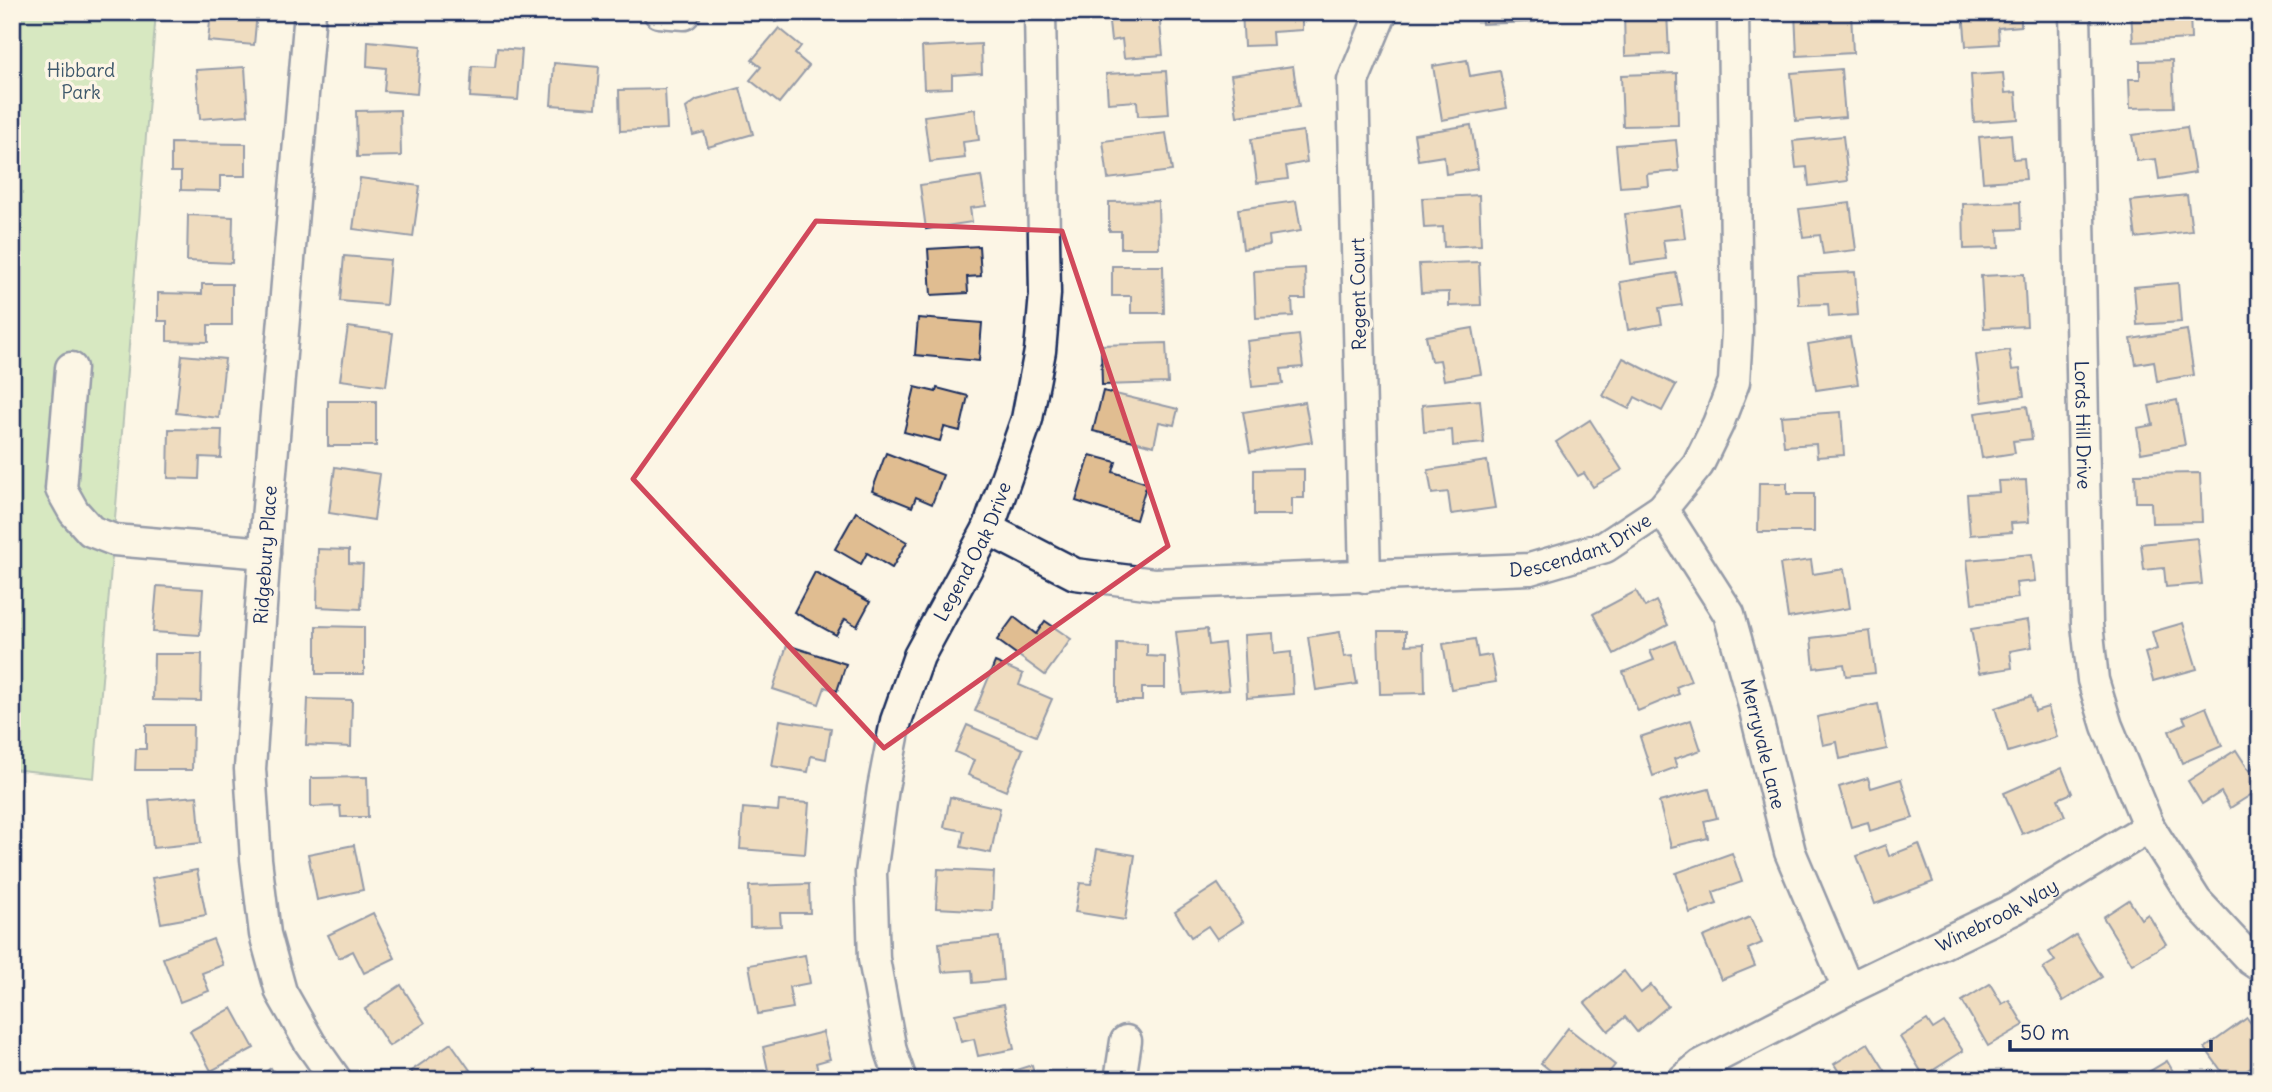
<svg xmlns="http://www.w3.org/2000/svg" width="2272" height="1092" viewBox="0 0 2272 1092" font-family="Delius,sans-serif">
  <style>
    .green { fill: #abd796; stroke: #63837a; stroke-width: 2 }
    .building { fill: #e0bd91; stroke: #1b2f5e; stroke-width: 2 }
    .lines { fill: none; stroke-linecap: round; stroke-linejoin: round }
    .minor-casing { stroke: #1b2f5e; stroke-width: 35 }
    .minor { stroke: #fcf5e5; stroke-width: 30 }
    .marked { fill: none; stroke: #d1495b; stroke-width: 5; stroke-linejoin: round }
    .labels { text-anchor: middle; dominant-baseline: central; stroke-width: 7; stroke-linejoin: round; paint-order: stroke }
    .park-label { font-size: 19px; fill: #3f596c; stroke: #fcf5e5 }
    .street-label { font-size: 19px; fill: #1b2f5e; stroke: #fcf5e5 }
  </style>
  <rect width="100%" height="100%" fill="#fcf5e5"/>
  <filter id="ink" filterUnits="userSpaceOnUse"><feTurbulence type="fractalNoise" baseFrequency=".0143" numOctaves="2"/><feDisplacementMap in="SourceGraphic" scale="14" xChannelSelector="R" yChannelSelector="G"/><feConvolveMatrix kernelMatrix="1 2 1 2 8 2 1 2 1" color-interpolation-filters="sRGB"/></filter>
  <g filter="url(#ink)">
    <!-- green -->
    <polygon class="green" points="12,12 156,12 94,778 12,769"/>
    <!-- building -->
    <g class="building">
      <polygon points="211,12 257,12 254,45 208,41"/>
      <polygon points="773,12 823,12 775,22"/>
      <polygon points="916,12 976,12 976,14 917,15"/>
      <polygon points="1159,12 1163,55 1124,58 1122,39 1111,41 1108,13"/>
      <polygon points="1242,12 1302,12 1302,30 1272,32 1273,45 1244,46"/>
      <polygon points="1481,12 1535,12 1535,22 1482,24"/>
      <polygon points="1624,12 1667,12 1669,54 1625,56"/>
      <polygon points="1795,12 1851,12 1853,53 1797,56"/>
      <polygon points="1963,12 2021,12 2021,26 1998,28 1999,44 1966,46"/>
      <polygon points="2131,12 2190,12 2191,39 2133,42"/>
      <polygon points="779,28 801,46 795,54 809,66 779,103 750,80 761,67 752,60"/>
      <polygon points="368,41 421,46 417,94 384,91 386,68 367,66"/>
      <polygon points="981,44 982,73 952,75 952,88 924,89 922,47"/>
      <polygon points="497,48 522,50 518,100 470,97 472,66 495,67"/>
      <polygon points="1467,60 1470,76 1500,71 1507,108 1442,120 1433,66"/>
      <polygon points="2172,60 2174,107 2130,108 2129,79 2140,79 2140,61"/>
      <polygon points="554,63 599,67 596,108 551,105"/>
      <polygon points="1293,66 1299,107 1237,116 1231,75"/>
      <polygon points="245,67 248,115 200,119 196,70"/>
      <polygon points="1841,69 1845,117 1796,121 1791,73"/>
      <polygon points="1166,71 1169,114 1138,116 1137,101 1108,103 1106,74"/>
      <polygon points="1677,73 1678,125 1623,126 1621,75"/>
      <polygon points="2003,73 2005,93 2016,92 2018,119 1974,122 1971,75"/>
      <polygon points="740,88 753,134 708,147 704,132 693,135 686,108 697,100"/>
      <polygon points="665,89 667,129 620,131 619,90"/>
      <polygon points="975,109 979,140 963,142 965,158 930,162 924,116"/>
      <polygon points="400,110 401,156 357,157 356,111"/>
      <polygon points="1471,125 1478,169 1446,174 1444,156 1418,160 1414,134"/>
      <polygon points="2187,127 2195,173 2159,179 2156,159 2137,161 2132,135"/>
      <polygon points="1303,131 1307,162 1286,166 1288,179 1257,183 1251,139"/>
      <polygon points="1166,133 1172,171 1108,179 1103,141"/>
      <polygon points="2011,134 2013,159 2024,158 2026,179 1983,182 1979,137"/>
      <polygon points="1843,136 1848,181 1809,186 1807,167 1796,168 1793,141"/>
      <polygon points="1676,140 1679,171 1647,174 1648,185 1620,187 1616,145"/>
      <polygon points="171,143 246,144 246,176 220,176 220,191 181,190 181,172 171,172"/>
      <polygon points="981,176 986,206 970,208 972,222 926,229 920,185"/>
      <polygon points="360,178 420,186 413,237 353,229"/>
      <polygon points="1479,195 1481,245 1444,247 1443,227 1424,228 1422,198"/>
      <polygon points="2187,195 2192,231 2136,238 2131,201"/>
      <polygon points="1158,201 1159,248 1121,248 1121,231 1109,231 1109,202"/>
      <polygon points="1296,201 1301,231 1269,236 1270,245 1243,249 1238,209"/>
      <polygon points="2020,202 2021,229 1998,230 1999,248 1964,249 1963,204"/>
      <polygon points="1850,203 1856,250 1823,254 1820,235 1803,237 1799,209"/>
      <polygon points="1681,206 1685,238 1663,240 1666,259 1631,264 1625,214"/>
      <polygon points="188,215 233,217 232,263 187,261"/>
      <polygon points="979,246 981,276 967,277 968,293 931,295 928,249"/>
      <polygon points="344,256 390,260 386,305 340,301"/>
      <polygon points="1479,262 1481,305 1449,306 1449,292 1421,293 1419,264"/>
      <polygon points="1112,266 1163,266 1164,313 1131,313 1131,296 1112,296"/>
      <polygon points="1305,268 1306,299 1292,299 1293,316 1256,318 1254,271"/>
      <polygon points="1855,272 1858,315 1829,317 1828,304 1799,305 1797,275"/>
      <polygon points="1676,273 1682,305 1659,308 1662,324 1628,330 1620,282"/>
      <polygon points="2024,274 2027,326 1984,328 1981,276"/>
      <polygon points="2178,283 2181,322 2137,325 2134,287"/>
      <polygon points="202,284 232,284 232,325 208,325 208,342 167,341 167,321 158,321 158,293 202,294"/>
      <polygon points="918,318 982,323 979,361 915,355"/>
      <polygon points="348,327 393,333 386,386 340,380"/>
      <polygon points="1473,328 1481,374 1444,380 1440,360 1431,361 1426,336"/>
      <polygon points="2187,330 2194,375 2157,381 2154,361 2136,364 2131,339"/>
      <polygon points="1299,335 1303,367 1281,369 1283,384 1252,387 1247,341"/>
      <polygon points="1850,337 1858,384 1816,390 1808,344"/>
      <polygon points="1166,343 1168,383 1102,385 1101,345"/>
      <polygon points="2009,350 2012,370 2020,369 2024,396 1982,402 1976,355"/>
      <polygon points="182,355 225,359 219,418 176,413"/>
      <polygon points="1623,358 1676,385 1662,411 1635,397 1629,409 1603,396"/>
      <polygon points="915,387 936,392 937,388 968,396 960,431 944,427 940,441 904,432"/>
      <polygon points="1103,391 1178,409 1174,425 1159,422 1154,446 1093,431"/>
      <polygon points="1480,400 1484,443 1453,446 1452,430 1424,432 1422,405"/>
      <polygon points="2177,400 2185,445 2141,453 2137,428 2153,425 2149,406"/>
      <rect x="328" y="401" width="48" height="45"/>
      <polygon points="1305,402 1312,442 1250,452 1243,412"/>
      <polygon points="2027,406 2032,439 2013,441 2015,453 1982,458 1975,413"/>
      <polygon points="1841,412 1844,455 1817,457 1816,444 1784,446 1781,416"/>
      <polygon points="1590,420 1622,470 1593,487 1584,473 1578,476 1556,442"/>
      <polygon points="169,429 222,430 221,458 200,457 199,479 168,478"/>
      <polygon points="886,453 943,475 932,504 916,497 912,507 872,491"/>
      <polygon points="1090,455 1116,462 1113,472 1147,483 1136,520 1076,501"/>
      <polygon points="1487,461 1495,508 1451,514 1448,492 1432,494 1428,470"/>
      <polygon points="335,467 380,474 374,520 329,513"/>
      <polygon points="1304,469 1304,498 1292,498 1292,515 1254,515 1254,470"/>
      <polygon points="2200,473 2202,522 2152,523 2151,502 2136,502 2135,474"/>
      <polygon points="2026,480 2029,522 2011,523 2012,532 1970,535 1967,494 1999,492 1998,481"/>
      <polygon points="1759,483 1787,483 1787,494 1814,494 1814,532 1758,532"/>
      <polygon points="856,512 907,542 892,568 867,553 861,564 835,549"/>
      <polygon points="2197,538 2202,584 2166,587 2164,568 2144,570 2141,544"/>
      <polygon points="318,549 349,550 349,563 363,564 361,609 317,607"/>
      <polygon points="2032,554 2035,581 2016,583 2018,598 1972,603 1967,560"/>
      <polygon points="1811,560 1813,574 1844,569 1850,608 1788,618 1780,564"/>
      <polygon points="815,572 870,602 857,626 845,619 836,635 794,612"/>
      <polygon points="157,586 203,589 200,635 153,632"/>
      <polygon points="1636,591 1645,607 1656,601 1668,625 1614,654 1593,614"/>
      <polygon points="1014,617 1036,634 1045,621 1071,639 1045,675 997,640"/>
      <polygon points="2028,620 2032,647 2010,651 2012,668 1979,673 1971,629"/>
      <polygon points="2183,623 2197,669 2153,681 2145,653 2157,649 2152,632"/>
      <polygon points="316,626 364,627 364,674 316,674"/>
      <polygon points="1207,629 1209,645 1224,643 1229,690 1183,694 1176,632"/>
      <polygon points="1378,631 1406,631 1406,645 1424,644 1425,693 1380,694"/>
      <polygon points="1870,631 1875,673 1846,676 1844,664 1814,668 1811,638"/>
      <polygon points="1340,632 1344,657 1352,656 1357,684 1316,690 1308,637"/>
      <polygon points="1273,633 1274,654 1291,652 1293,694 1247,698 1244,635"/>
      <polygon points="1475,639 1478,657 1491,655 1496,682 1451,689 1443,644"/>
      <polygon points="1675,641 1691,681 1676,687 1679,694 1638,711 1623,672 1654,660 1650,651"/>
      <polygon points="1117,643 1147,644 1147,656 1165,657 1165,688 1142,688 1142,701 1117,701"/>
      <polygon points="787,645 846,664 837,691 825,687 819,704 773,689"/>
      <polygon points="154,654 202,654 201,701 153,700"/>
      <polygon points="995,662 1023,674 1019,685 1052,699 1036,736 975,711"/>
      <polygon points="2031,696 2035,711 2048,707 2057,737 2008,752 1995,708"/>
      <polygon points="308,699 352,700 351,747 306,745"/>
      <polygon points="1878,704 1887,749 1840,759 1837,742 1823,745 1817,717"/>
      <polygon points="2206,707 2222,746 2182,763 2169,731 2186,723 2183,717"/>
      <polygon points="780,720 831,728 826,759 811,756 808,772 772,766"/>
      <polygon points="1691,720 1701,750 1674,759 1677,767 1653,776 1640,737"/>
      <polygon points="146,725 193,725 192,770 135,770 136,749 146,749"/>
      <polygon points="967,725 1023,749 1006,791 968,775 974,760 955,752"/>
      <polygon points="2236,750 2249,770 2260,763 2260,789 2230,808 2221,792 2202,804 2188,781"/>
      <polygon points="2062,768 2072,793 2058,799 2065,816 2022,834 2004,793"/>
      <polygon points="367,777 368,817 341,817 340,806 311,807 311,778"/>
      <polygon points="1868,778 1871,788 1901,779 1913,818 1870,831 1868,822 1851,827 1839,787"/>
      <polygon points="1709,789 1717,818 1704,821 1708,838 1671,847 1659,802"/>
      <polygon points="197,796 201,843 153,848 149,800"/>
      <polygon points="950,797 1000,808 991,853 961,847 964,831 944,827"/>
      <polygon points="779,801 809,803 805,854 740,849 743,808 778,811"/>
      <polygon points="1919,844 1933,882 1875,904 1857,856 1885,845 1889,856"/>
      <polygon points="354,845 363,890 317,900 308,854"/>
      <polygon points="1097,849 1135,855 1125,920 1075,912 1080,883 1091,884"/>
      <polygon points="1732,853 1742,882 1713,892 1717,904 1690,913 1676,873"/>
      <polygon points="938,869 994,872 992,911 936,908"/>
      <polygon points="197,870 206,915 161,923 152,878"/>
      <polygon points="809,884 810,913 780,913 781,926 750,927 749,886"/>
      <polygon points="1218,884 1243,922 1217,939 1208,926 1191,937 1175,912"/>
      <polygon points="2129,900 2141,919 2148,914 2166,944 2132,964 2103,917"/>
      <polygon points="373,913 395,958 364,973 353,951 339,958 328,935"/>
      <polygon points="1750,917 1762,943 1748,949 1755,966 1721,980 1703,937"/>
      <polygon points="2076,935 2102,977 2063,1001 2043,968 2055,961 2049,952"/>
      <polygon points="999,937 1003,980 973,983 972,970 942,972 939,943"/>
      <polygon points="213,939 223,965 202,973 209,991 180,1002 163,958"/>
      <polygon points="805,955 810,983 789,987 793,1008 758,1014 749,965"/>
      <polygon points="1624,971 1641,993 1651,985 1668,1006 1637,1032 1625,1017 1608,1031 1585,1003"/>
      <polygon points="1990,984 2002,1004 2009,1000 2024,1025 1988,1046 1962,1001"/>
      <polygon points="401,985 425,1023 389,1046 365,1009"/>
      <polygon points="1004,1004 1014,1049 978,1056 974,1039 961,1042 955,1014"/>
      <polygon points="232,1008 254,1048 211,1071 190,1031"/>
      <polygon points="2247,1018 2260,1035 2260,1061 2234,1080 2228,1080 2205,1048"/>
      <polygon points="1927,1020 1933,1029 1944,1022 1963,1051 1924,1076 1900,1037"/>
      <polygon points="1568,1028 1615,1065 1603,1080 1587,1080 1574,1069 1565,1080 1562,1080 1541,1063"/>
      <polygon points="823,1032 830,1059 816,1063 820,1080 770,1080 763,1047"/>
      <polygon points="451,1043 477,1080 417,1080 411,1071"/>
      <polygon points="1868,1043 1891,1080 1844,1080 1834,1064"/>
      <polygon points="2167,1061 2178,1080 2144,1080 2142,1076"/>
      <polygon points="1032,1065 1036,1080 984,1080"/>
      <polygon points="271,1068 279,1080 254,1080"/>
      <polygon points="1811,1071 1816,1080 1797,1080"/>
    </g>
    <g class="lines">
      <defs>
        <g id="minor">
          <polyline points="310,12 267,519 250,769 256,859 265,934 281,992 310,1043 336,1080"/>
          <polyline points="659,12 684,14"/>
          <path id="s1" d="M2075,12L2087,624L2093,680L2107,726L2149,827"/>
          <polyline points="71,368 61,489 74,512 91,531 114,540 265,553"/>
          <path id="s2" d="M1662,509L1729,614L1749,686L1790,852L1848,989"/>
          <path id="s3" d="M988,529L1075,574L1154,584L1530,569L1605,547L1662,509L1698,465L1718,424L1734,382L1737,332L1733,12"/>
          <polyline points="1365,577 1353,81 1380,16"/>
          <path id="s4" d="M901,1080L891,1051L874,959L871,873L883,788L896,721L919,656L988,529L1027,419L1040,351L1045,294L1040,12"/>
          <polyline points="1120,1080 1126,1041"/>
          <path id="s5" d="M1683,1080L1701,1065L1848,989L2014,909L2149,827L2196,901L2251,960L2260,966"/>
        </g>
      </defs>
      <!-- minor casing -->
      <use href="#minor" class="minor-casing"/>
      <!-- minor -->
      <use href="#minor" class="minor"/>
    </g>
  </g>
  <!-- marked area -->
  <path d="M0 0H2272V1092H0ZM816,221L1062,231L1168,546L884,748L633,479Z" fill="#fcf5e5" fill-opacity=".55" fill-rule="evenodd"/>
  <path class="marked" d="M816,221L1062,231L1168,546L884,748L633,479Z"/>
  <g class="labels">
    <!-- park labels -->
    <g class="park-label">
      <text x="81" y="70">Hibbard<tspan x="81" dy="22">Park</tspan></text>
    </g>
    <!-- street labels -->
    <g class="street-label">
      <text transform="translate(1358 294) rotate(-91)">Regent Court</text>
      <text stroke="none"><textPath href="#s1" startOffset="413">Lords Hill Drive</textPath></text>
      <text stroke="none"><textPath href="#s3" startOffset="609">Descendant Drive</textPath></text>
      <text stroke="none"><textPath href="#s4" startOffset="551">Legend Oak Drive</textPath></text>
      <text transform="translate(265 555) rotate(-86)">Ridgebury Place</text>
      <text stroke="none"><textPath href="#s2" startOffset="259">Merryvale Lane</textPath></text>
      <text stroke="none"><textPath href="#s5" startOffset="355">Winebrook Way</textPath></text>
    </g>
  </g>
  <!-- margin -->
  <rect width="2272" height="1092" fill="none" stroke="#fcf5e5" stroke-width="42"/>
  <rect x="21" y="21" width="2230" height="1050" fill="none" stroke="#1b2f5e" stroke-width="2.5" filter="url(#ink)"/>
  <!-- scale -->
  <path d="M2010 1040v10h201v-10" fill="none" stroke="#1b2f5e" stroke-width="3.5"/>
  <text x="2020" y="1040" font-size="21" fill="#1b2f5e" stroke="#fcf5e5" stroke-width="5" paint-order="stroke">50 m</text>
</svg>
